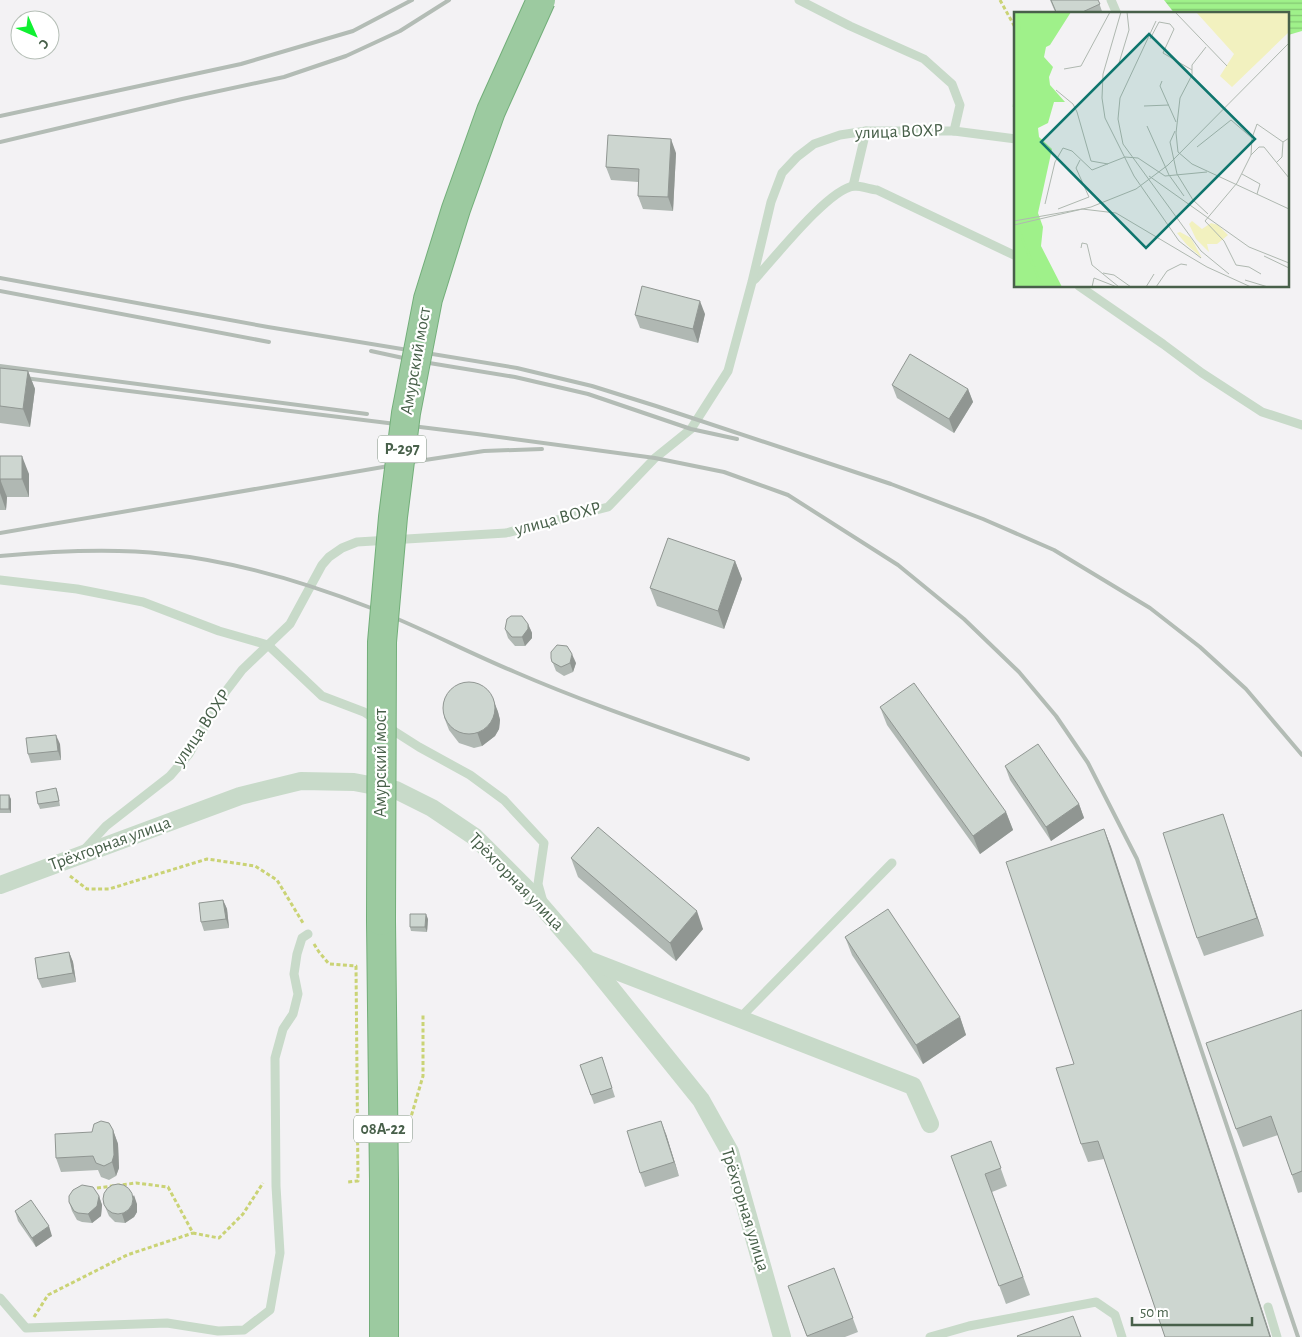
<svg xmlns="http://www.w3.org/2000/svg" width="1302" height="1337" viewBox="0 0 1302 1337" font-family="'Alegreya Sans',sans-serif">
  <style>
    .water { fill: url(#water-rules) }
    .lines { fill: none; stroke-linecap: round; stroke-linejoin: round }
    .trunk-casing { stroke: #72ae79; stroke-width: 30 }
    .path { stroke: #cad375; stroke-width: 3; stroke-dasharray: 4 2.5; stroke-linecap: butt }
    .service { stroke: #c8dac9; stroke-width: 9 }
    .minor { stroke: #c8dac9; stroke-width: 18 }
    .trunk { stroke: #9ccaa0; stroke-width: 28 }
    .rail { stroke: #b3bcb5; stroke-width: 4 }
    .trunk-bridge-casing { stroke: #72ae79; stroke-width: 30; stroke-linecap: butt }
    .trunk-bridge { stroke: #9ccaa0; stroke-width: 28 }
    .wall { fill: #b0b8b3 }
    .shaded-wall { fill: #909692 }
    .building { fill: #cdd6d0; stroke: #909692 }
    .labels { text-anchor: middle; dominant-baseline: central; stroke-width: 4.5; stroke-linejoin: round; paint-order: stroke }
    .shield { fill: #fff; stroke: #7f9080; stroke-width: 1 }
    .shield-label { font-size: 16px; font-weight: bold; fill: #48604a }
    .street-label { font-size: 18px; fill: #48604a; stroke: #fff }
    .inset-river { fill: none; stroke: #9ff18a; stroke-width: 2.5 }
    .inset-road { fill: none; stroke: #afb8b0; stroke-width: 1 }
    .view { fill: #0f766e; fill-opacity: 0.15; stroke: #0f766e; stroke-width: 2.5 }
    .inset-edge { fill: none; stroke: #48604a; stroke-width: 2.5 }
  </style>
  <defs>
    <pattern id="water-rules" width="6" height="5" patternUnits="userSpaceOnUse" patternTransform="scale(1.25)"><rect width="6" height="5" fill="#9ff18a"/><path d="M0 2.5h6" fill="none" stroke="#84c773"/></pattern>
  </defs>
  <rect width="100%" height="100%" fill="#f3f2f4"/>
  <!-- water -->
  <polygon class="water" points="1164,0 1302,0 1302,31 1288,35 1288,14 1175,14"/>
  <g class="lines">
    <defs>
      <polyline id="trunk" points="381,921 384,1181 384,1337"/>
    </defs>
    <!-- trunk casing -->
    <use href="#trunk" class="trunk-casing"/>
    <!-- path -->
    <g class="path">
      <polyline points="1000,0 1016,29"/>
      <polyline points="70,876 87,889 109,889 207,859 255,866 277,880 303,923"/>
      <polyline points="314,944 319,952 329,964 356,966 358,1181 348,1182"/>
      <polyline points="406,1134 423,1076 423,1014"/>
      <polyline points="97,1188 136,1183 168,1187 193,1233 219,1238 243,1214 263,1183"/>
      <polyline points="34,1317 48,1295 127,1255 193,1233"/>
    </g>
    <!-- service -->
    <g class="service">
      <polyline points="799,0 850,26 924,59 952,84 960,105 954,131"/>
      <polyline points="1111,0 1117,14"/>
      <polyline points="853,186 866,131"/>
      <path d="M754,280C773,260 828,189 854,186C861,186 870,189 877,190L1016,256"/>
      <polyline points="1079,286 1163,344 1202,373 1262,412 1302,425"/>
      <polyline points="0,580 77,589 143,602 219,631 268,645 322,696 364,712 419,747 470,775 504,800 544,843 538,884 543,902"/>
      <polyline points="84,850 106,826 170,776 189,754 220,699 242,670 290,624 322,565 329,557 342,548 357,542 506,533 608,507 655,458 691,429 728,371 752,282 771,202 782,173 797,157 814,144 840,135 866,131 954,131 1016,139"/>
      <polyline points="739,1019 892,863"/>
      <polyline points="0,1298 26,1328 167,1323 218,1331 244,1330 270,1310 280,1253 276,1186 275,1058 283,1029 293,1014 298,994 294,974 297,954 302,938 308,934"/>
      <polyline points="1268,1307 1277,1337"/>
      <polyline points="930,1337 969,1326 1096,1302 1115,1315 1122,1337"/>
    </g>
    <!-- minor -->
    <g class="minor">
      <polyline points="0,885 240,796 301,781 354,782 396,790 432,808 475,837 527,889 589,961 701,1100 730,1152 782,1337"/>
      <polyline points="591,961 913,1086 930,1124"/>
    </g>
    <!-- trunk -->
    <use href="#trunk" class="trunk"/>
    <!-- rail -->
    <g class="rail">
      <polyline points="0,116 241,64 353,31 412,0"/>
      <polyline points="0,142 182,99 284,77 346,56 400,31 449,0"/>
      <polyline points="0,278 268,327 517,368 592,386 656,406 891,484 983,519 1054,550 1150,608 1200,647 1246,689 1302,755"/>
      <polyline points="0,291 269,342"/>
      <polyline points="371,351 417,361 515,377 588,394 691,429 737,439"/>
      <polyline points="0,366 367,414"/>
      <polyline points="0,375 477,434 655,458 724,472 788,495 898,565 964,619 1019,672 1056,716 1088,763 1137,859 1298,1337"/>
      <polyline points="0,533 412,462 484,451 542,449"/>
      <path d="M0,556C55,551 111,548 165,554C234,561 307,583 371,608C420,627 467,652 515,672C591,705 670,731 748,759"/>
    </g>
    <defs>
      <polyline id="trunk-bridge" points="381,921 382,642 393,517 406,413 428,299 456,209 491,111 541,0"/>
    </defs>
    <!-- trunk-bridge casing -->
    <use href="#trunk-bridge" class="trunk-bridge-casing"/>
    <!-- trunk-bridge -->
    <use href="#trunk-bridge" class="trunk-bridge"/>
  </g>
  <!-- wall -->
  <g class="wall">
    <polygon points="1050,0 1098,0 1103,14 1056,14"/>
    <polygon points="676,153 673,211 643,209 638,196 638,182 611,180 606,167"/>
    <polygon points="705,314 698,343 640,328 635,315"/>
    <polygon points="0,368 28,371 35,389 30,427 0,423"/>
    <polygon points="892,385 968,389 973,402 954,433 897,398"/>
    <polygon points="0,456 29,474 29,497 7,497 6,510 0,510"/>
    <polygon points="735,561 742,579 724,629 657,606 650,588"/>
    <polygon points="528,624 532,633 532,638 525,646 515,646 508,638 505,629"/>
    <polygon points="551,658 576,663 573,672 564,676 556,671"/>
    <polygon points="493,699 498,712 500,720 499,729 495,736 482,746 474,748 459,743 449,730 444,717"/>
    <polygon points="880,707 1006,812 1013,830 980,854 887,725"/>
    <polygon points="60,744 61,760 31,763 28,754"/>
    <polygon points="1005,766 1079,804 1084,818 1051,841 1010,780"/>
    <polygon points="56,788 58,793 60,806 40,809 38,804"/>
    <polygon points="0,795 11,799 11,813 0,813"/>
    <polygon points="1104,829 1111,847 1271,1337 1165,1337 1104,1159 1088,1162 1081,1144 1074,1064"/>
    <polygon points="1229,832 1264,936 1204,956 1197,938"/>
    <polygon points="571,858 703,929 676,961 578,877"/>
    <polygon points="223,900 227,909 229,928 204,931 201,922"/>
    <polygon points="428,919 427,932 411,931 410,927"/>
    <polygon points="845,937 960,1017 966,1035 923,1064 852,955"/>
    <polygon points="69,952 73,962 76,982 42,988 38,979"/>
    <polygon points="1302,1010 1302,1192 1298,1193 1278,1135 1243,1147 1236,1129"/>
    <polygon points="602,1057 615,1097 594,1104 580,1065"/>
    <polygon points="113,1130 118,1144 119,1168 116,1176 109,1180 101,1177 98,1170 61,1172 56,1158"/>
    <polygon points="666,1134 679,1176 645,1187 640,1173"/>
    <polygon points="991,1141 1007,1186 992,1192 1030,1295 1006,1304 951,1156"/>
    <polygon points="99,1196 102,1205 101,1216 92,1223 82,1222 77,1220 72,1211 69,1202"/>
    <polygon points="103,1202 137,1204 137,1212 134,1217 125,1223 115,1222 109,1216"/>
    <polygon points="15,1211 52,1236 36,1247 18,1221"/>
    <polygon points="834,1268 858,1332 845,1337 807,1337 788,1286"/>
  </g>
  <!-- shaded-wall -->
  <g class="shaded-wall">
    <polygon points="671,139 676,153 673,211 668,197"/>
    <polygon points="700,301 705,314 698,343 693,329"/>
    <polygon points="28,371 35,389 30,427 23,409"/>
    <polygon points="968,389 973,402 954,433 949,419"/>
    <polygon points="22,456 29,474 29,497 22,479"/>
    <polygon points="0,479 7,497 6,510 0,493"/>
    <polygon points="735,561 742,579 724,629 718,611"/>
    <polygon points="528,624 532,633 532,638 525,646 522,637"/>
    <polygon points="572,654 576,663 573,672 570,663"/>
    <polygon points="493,699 498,712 500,720 499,729 495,736 482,746 477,732"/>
    <polygon points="56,735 60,744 61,760 58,751"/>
    <polygon points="9,795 11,799 11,813 9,809"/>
    <polygon points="1079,804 1084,818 1051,841 1046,827"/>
    <polygon points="1006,812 1013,830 980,854 973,836"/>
    <polygon points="1223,814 1229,832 1264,936 1257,918"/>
    <polygon points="1104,829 1111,847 1271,1337 1270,1337"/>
    <polygon points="223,900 227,909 229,928 226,919"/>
    <polygon points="697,911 703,929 676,961 670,943"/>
    <polygon points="426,914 428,919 427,932 425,927"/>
    <polygon points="69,952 73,962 76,982 73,973"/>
    <polygon points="960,1017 966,1035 923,1064 916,1045"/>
    <polygon points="661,1121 666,1134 679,1176 674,1162"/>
    <polygon points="113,1130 118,1144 119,1168 116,1176 112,1162"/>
    <polygon points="134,1195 137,1204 137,1212 134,1217 125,1223 122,1214"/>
    <polygon points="99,1196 102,1205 101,1216 92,1223 88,1214"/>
    <polygon points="49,1226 52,1236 36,1247 32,1238"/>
  </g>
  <!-- building -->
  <g class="building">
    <polygon points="1051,0 1098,0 1100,4 1078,14 1057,14"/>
    <polygon points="608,135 671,139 668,197 638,196 639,169 606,167"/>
    <polygon points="642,286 700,301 693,329 635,315"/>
    <polygon points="910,354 968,389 949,419 892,385"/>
    <polygon points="0,368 28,371 23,409 0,406"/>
    <polygon points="0,456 22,456 22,479 0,479 0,481"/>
    <polygon points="668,538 735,561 718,611 650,588"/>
    <polygon points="511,616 522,616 528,624 528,629 522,637 512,637 505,629 507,619"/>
    <polygon points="557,645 567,646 572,654 570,663 561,667 552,662 551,658 551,652"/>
    <circle cx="469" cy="708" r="26"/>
    <polygon points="914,683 1006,812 973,836 880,707"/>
    <polygon points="56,735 58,751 28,754 26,738"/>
    <polygon points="1038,744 1079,804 1046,827 1005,766"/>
    <polygon points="56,788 59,801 38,804 36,792"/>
    <rect x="0" y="795" width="9" height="14"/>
    <polygon points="1223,814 1257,918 1197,938 1163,833"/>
    <polygon points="598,827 697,911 670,943 571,858"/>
    <polygon points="1104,829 1270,1337 1165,1337 1098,1141 1081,1144 1056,1068 1074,1064 1006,862"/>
    <polygon points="223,900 226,919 201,922 199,903"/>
    <polygon points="888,909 960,1017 916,1045 845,937"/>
    <polygon points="410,914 426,914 425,927 410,927"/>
    <polygon points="69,952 73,973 38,979 35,958"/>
    <polygon points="1302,1010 1302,1171 1292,1175 1271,1116 1236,1129 1206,1043"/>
    <polygon points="602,1057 612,1088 591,1095 580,1065"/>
    <polygon points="101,1121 109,1123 113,1130 114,1155 112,1162 104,1166 96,1163 93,1156 56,1158 55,1134 92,1132 94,1124"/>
    <polygon points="661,1121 674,1162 640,1173 627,1131"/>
    <polygon points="991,1141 1001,1168 985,1174 1023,1277 999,1286 951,1156"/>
    <circle cx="118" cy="1199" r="15"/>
    <polygon points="82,1185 93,1187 99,1196 97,1206 88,1214 78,1213 74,1211 69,1202 69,1196 73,1190"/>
    <polygon points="31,1200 49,1226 32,1238 15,1211"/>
    <polygon points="834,1268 853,1318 807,1336 788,1286"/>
    <polygon points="1073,1316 1081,1337 1018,1337 1017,1336"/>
  </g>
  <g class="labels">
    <!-- shield labels -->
    <g class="shield">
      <rect x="378" y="435.5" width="48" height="27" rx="4"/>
      <rect x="354" y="1115.5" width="58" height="27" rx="4"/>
    </g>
    <g class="shield-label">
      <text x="402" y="449">Р-297</text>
      <text x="383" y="1129">08А-22</text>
    </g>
    <!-- street labels -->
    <g class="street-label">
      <text transform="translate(899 132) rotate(-2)">улица ВОХР</text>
      <text transform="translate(416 361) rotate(-80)">Амурский мост</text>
      <text transform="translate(558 519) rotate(-15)">улица ВОХР</text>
      <text transform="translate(202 728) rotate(-56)">улица ВОХР</text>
      <text transform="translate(381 763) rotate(-90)">Амурский мост</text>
      <text transform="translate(110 844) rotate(-20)">Трёхгорная улица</text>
      <text transform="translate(516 882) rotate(46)">Трёхгорная улица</text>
      <text transform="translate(745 1210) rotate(73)">Трёхгорная улица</text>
    </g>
  </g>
  <!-- overview -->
  <g transform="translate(1014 12)">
    <rect width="275" height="275" fill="#f3f2f4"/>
    <path d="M178,209L188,217L197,211L204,213L214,223L203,232H193L195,240L182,227L175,212ZM166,220L177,226L188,246L173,233L163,221Z" fill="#f2f1bf"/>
    <path d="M182,0H275V20L218,75L206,64L220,42Z" fill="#f2f1bf"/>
    <path d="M0,0H57L36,33L32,35L30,45L39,55L35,65L36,73L51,90H40L34,111L24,116L25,125L38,137L24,201L29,215L27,234L48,275H0Z" fill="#9ff18a"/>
    <path class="inset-river" d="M0,95L6,0M4,216L28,275"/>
    <path class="inset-road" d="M107,0L89,62L88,86L91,106L120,164L165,229L187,246M161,0L213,54M142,9L106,86L104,107L109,132L187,239L215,262M136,27L145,10L156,12L160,17L149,41L178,58M192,35L178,53V63L166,86L162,121L164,140L178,152L275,197M105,51L115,18L113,0M50,57L67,54L96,0M148,69L146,74L162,110M42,78L59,92L63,100L77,149L94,152M130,94L155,93M133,114L155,163L170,184M161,119L156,130L163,162L179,188L194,202M238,126L243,112L269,130M183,135L217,108L238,126L237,143L223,171L191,209L210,229L222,253L235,255L247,262M237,143L245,135H250L275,166M262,151L268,145L269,130L275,126M228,162L246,172L243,182M135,164L235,235L275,251M31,192L41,150L49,136L58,139L78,158L111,145L124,146L151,164L193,160M44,197L75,185L62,156L66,148M0,209L68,197L102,201L193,255L237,275M0,213L77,195L122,177L154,153L275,31M67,236L68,231L73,232L78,253L105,275M250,244L275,256M89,261L100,263L117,275M231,268L254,275M78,275L80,266L103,275M132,275L140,262M142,275L153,259L167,252L173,253"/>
    <path class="view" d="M135,22L241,127L132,236L27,130Z"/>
    <rect width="275" height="275" class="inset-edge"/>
  </g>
  <!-- north arrow -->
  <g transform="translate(35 35) rotate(135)"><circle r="24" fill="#ffffff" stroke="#b6bfb7"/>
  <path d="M0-4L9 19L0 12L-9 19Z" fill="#10f032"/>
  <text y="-8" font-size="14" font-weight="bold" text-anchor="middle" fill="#48604a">С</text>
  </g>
  <!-- scale -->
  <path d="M1132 1317v8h120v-8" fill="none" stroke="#48604a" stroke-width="2.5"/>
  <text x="1140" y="1317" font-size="15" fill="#48604a" stroke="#ffffff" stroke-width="4" paint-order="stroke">50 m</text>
</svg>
